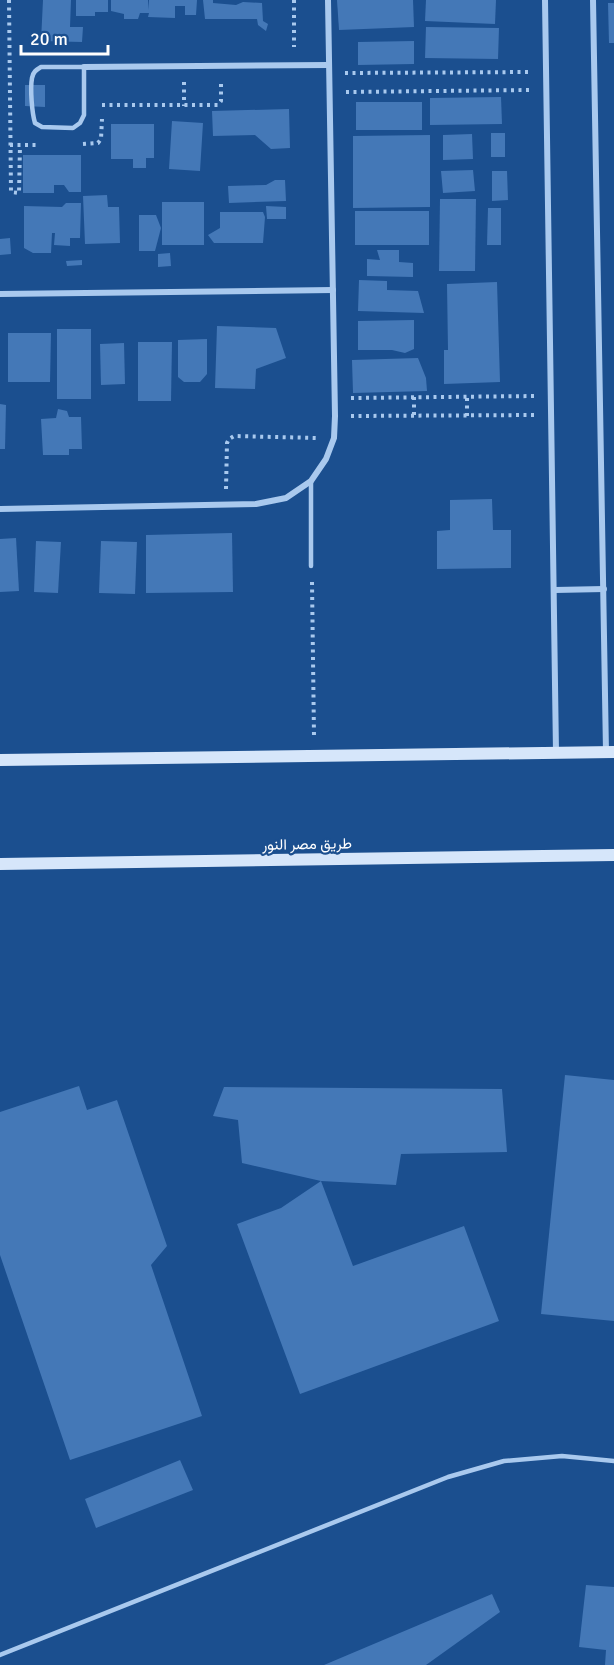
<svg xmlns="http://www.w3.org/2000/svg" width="614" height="1665" viewBox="0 0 614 1665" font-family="Signika,Vazirmatn,sans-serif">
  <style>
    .building { fill: #4478b7 }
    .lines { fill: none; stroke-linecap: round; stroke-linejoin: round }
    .path { stroke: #a9c9ee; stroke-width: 4; stroke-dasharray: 3 4.5; stroke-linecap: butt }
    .lane { stroke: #a9c9ee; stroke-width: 4.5 }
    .street { stroke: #a9c9ee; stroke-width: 6 }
    .secondary { stroke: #d6e6fa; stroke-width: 12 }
    .labels { text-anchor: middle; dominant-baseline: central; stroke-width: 4.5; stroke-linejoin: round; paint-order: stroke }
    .street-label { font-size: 15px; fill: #fff; stroke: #1b4f8f }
  </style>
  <rect width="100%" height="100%" fill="#1b4f8f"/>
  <!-- building -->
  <g class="building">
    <polygon points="43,0 71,0 70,27 83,27 82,42 41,41"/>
    <polygon points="76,0 108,0 108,12 95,12 95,16 76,16"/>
    <polygon points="111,0 148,0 149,10 149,0 197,0 196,15 185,15 185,6 175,6 175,18 148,17 149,13 140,13 138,19 124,19 124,14 111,11"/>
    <polygon points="203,0 213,0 213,3 236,5 243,2 262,3 263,21 268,24 266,31 258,25 257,19 205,19"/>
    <polygon points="337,0 413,0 414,27 339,30"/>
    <polygon points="426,0 496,0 495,24 425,21"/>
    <polygon points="608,3 614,3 614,43 609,43"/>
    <polygon points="426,27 499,28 498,59 425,58"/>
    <polygon points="414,41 414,64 358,65 358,42"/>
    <polygon points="25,85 45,85 45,107 25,106"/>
    <polygon points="501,97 502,124 430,125 430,98"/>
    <rect x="356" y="102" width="66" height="28"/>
    <polygon points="289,109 290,148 271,149 255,135 213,136 212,111"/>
    <polygon points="172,121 203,123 200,171 169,169"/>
    <polygon points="111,124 154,124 154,158 146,158 146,168 133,168 133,159 111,159"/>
    <rect x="491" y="133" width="14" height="24"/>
    <polygon points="472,134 473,159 443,160 443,135"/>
    <polygon points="430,135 430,207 353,208 353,136"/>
    <polygon points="23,155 81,155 81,192 69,192 64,185 54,185 54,193 23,193"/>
    <polygon points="473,170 475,191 443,193 441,171"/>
    <polygon points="492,171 507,171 508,200 492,201"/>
    <polygon points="275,180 285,180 286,201 229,203 228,186 266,185"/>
    <polygon points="107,195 108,207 119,207 120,243 85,244 83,196"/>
    <polygon points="440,199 476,199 475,271 439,271"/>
    <rect x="162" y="202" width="42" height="43"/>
    <polygon points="66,203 81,203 80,238 70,238 70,246 54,245 55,233 52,233 51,253 33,253 24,248 24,206 62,207"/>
    <polygon points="266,206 286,207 286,219 267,219"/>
    <polygon points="488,208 501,208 501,245 487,245"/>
    <rect x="355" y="211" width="74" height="34"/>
    <polygon points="220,212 263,212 265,217 263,243 214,243 208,235 220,228"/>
    <polygon points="139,215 156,215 161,228 155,251 139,251"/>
    <polygon points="10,238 11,254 0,255 0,239"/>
    <polygon points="377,250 399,250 399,262 413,263 413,277 367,276 367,259 380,260"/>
    <polygon points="170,253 171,266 158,267 158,254"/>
    <polygon points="82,260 82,265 67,266 66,261"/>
    <polygon points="359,280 387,281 387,290 418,291 424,313 358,311"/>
    <polygon points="497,282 500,382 444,384 444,350 448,350 447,284"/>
    <polygon points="414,320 414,349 405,353 392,350 358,350 358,321"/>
    <polygon points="217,326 276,328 286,358 256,369 255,389 215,388"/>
    <rect x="57" y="329" width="34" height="70"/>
    <polygon points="8,333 51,333 50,382 8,382"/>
    <polygon points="207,339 207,374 200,382 184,382 178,377 178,340"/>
    <polygon points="138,342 172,342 171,401 138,401"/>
    <polygon points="124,343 125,384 101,385 100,344"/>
    <polygon points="418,358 426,378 427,391 353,393 352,360"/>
    <polygon points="0,404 6,405 5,449 0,449"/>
    <polygon points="58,409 67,411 69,417 81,417 82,449 69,449 69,455 43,455 41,419 56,418"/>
    <polygon points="492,499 493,530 511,530 511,568 437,569 437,531 450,530 450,500"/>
    <polygon points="232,533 233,592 146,593 146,535"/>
    <polygon points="16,538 19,591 0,592 0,539"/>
    <polygon points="36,541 61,542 58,593 34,592"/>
    <polygon points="101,541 137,542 135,594 99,593"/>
    <polygon points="565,1075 614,1080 614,1321 541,1314"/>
    <polygon points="79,1086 87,1110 117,1100 167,1246 151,1265 202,1416 70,1460 0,1255 0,1112"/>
    <polygon points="224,1087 502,1089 507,1152 401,1154 396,1185 321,1181 242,1163 238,1120 213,1116"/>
    <polygon points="321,1181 353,1266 464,1226 499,1321 300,1394 237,1224 281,1208"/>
    <polygon points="180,1460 193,1490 96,1528 85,1499"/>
    <polygon points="586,1585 614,1587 614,1665 605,1665 606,1650 579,1647"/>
    <polygon points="492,1594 500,1612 426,1665 324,1665"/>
  </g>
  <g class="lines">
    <!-- path -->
    <g class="path">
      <polyline points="9,0 11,192 19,193 20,146"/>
      <polyline points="294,0 294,47"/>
      <polyline points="345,73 530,72"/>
      <polyline points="184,82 184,106"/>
      <polyline points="346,92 530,90"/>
      <polyline points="102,105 218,105 221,101 221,82"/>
      <polyline points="83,144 98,143 101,139 102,119"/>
      <polyline points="10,145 39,145"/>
      <polyline points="414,397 414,416"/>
      <polyline points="351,398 535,396"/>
      <polyline points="351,416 536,415"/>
      <polyline points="467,416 467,397"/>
      <polyline points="226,489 227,443 229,439 234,436 317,438"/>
      <polyline points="312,582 314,736"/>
    </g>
    <!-- lane -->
    <g class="lane">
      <path d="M41,67H84V115L80,123L73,128L42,127L35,123C32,113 30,89 32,78C33,72 36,70 41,67Z"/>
      <polyline points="311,481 311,566"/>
      <polyline points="0,1655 448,1477 504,1461 562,1456 614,1461"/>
    </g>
    <!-- street -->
    <g class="street">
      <polyline points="545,0 556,752"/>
      <polyline points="593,0 606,752"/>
      <polyline points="84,67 329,65"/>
      <polyline points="0,294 333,290"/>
      <polyline points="0,509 256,504 286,498 311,481 326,459 334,438 335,416 328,0"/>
      <polyline points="555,590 604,589"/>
    </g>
    <!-- secondary -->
    <g class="secondary">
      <polyline points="0,760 614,752"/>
      <polyline points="0,864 614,855"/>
    </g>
  </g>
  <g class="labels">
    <!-- street labels -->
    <g class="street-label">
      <text transform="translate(307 844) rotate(-1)">طريق مصر النور</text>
    </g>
  </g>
  <!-- scale -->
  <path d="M21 45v9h87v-9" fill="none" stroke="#ffffff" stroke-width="3"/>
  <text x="30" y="45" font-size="18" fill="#ffffff" stroke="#1b4f8f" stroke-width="4.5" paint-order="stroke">20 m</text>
</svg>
